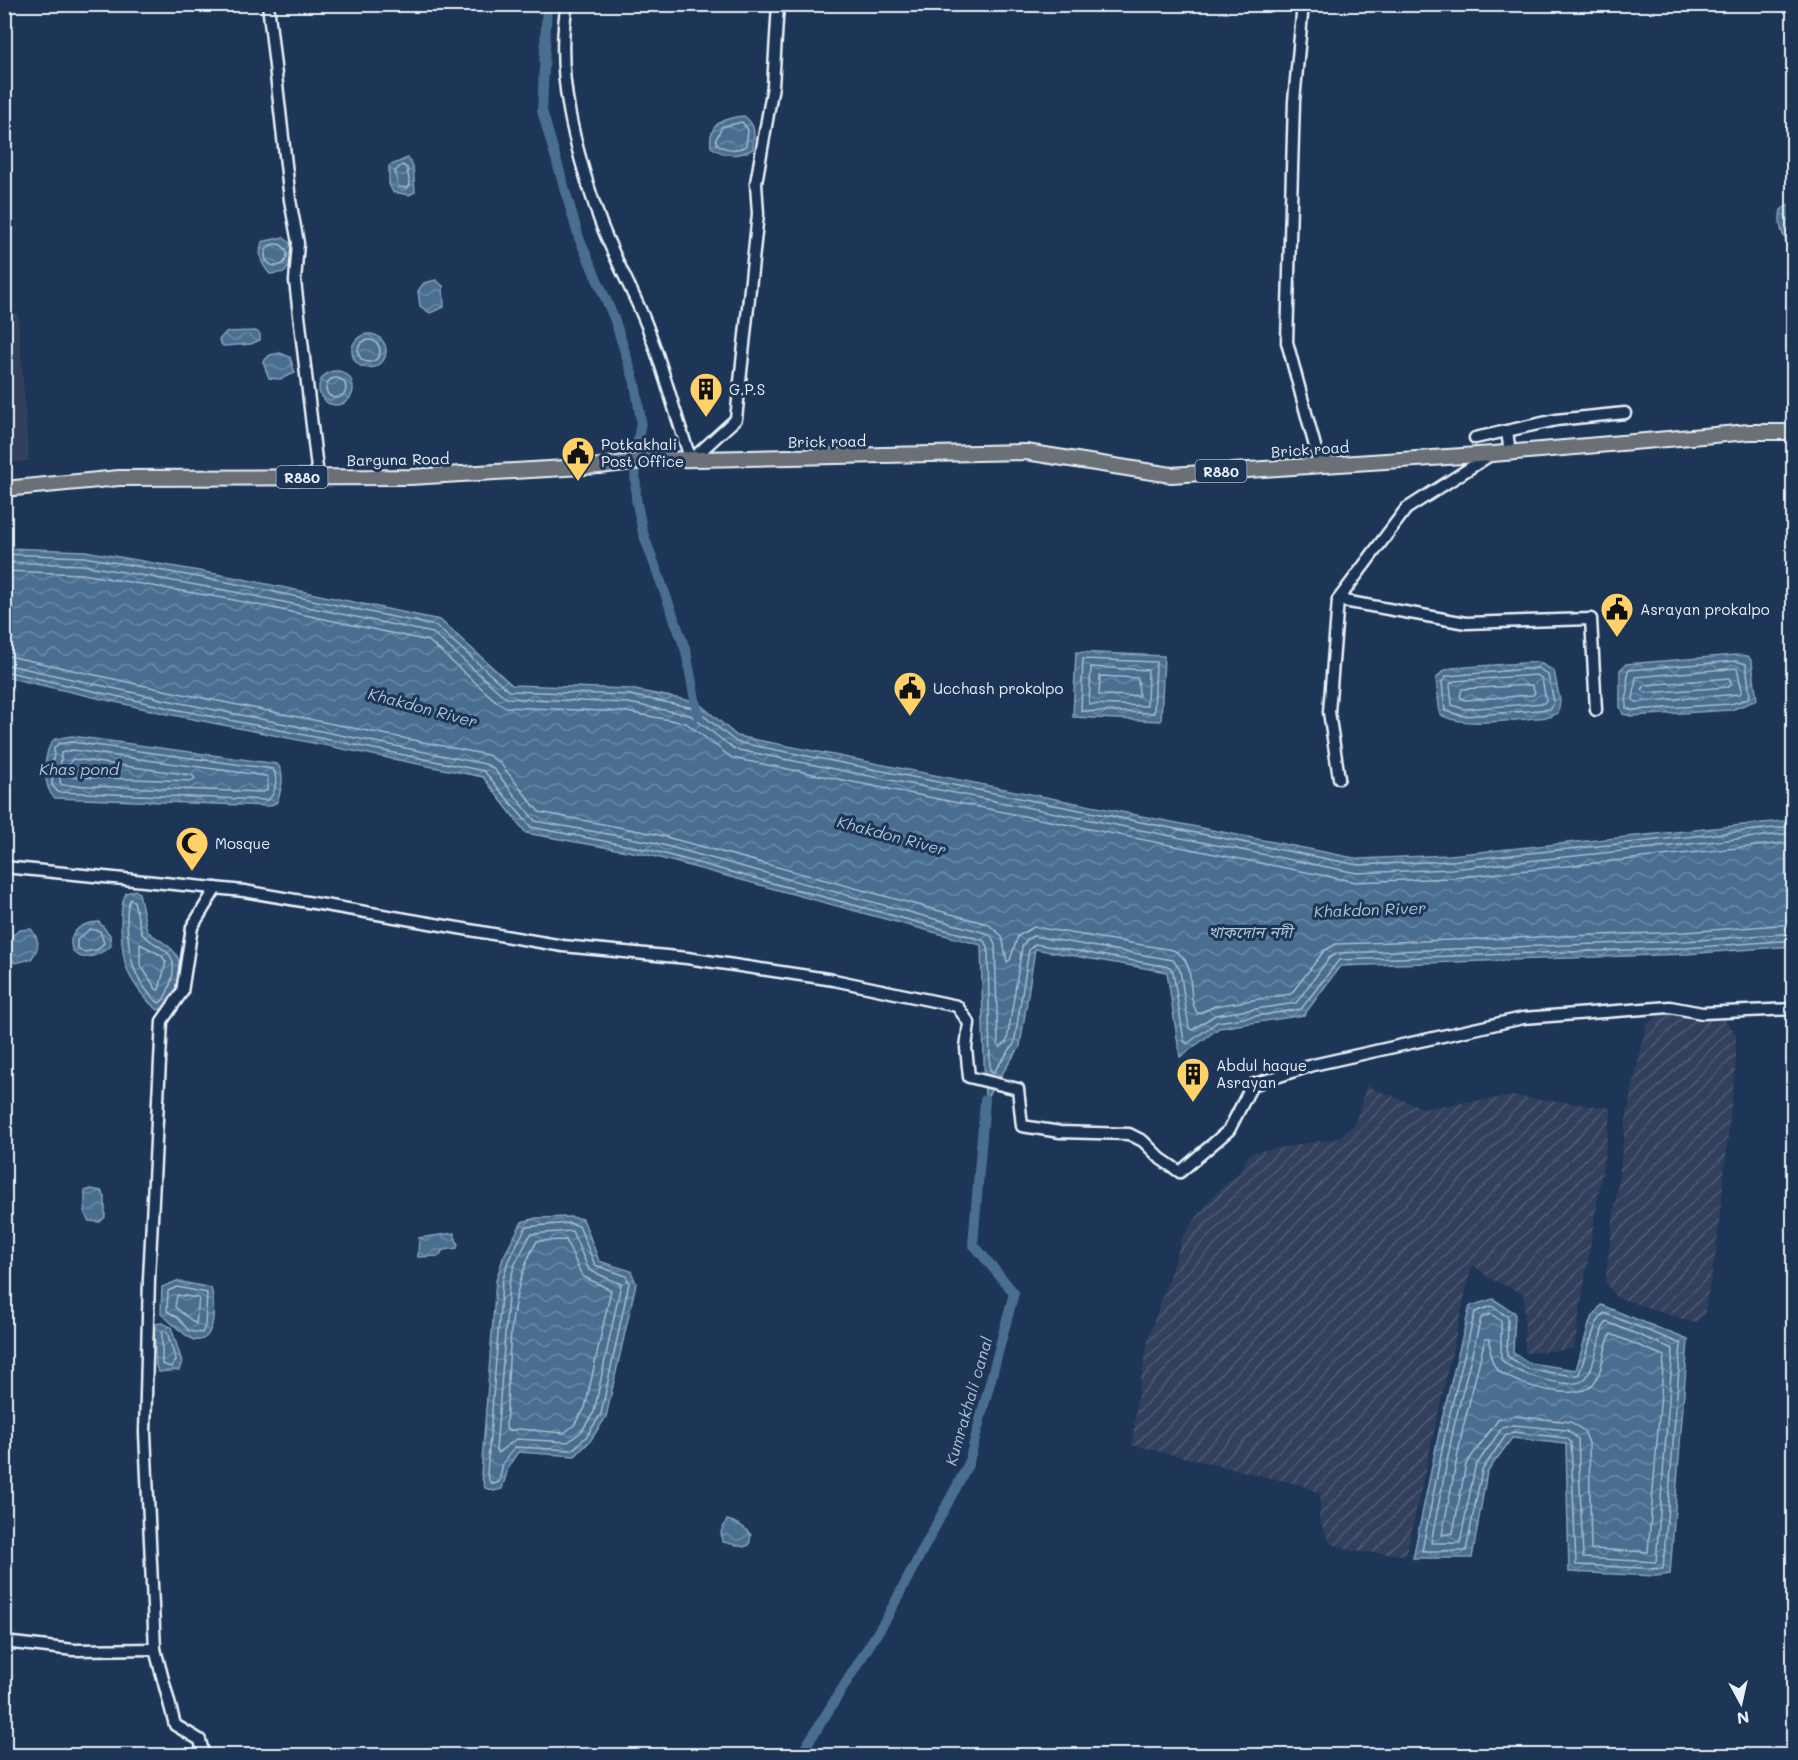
<svg xmlns="http://www.w3.org/2000/svg" width="1798" height="1760" viewBox="0 0 1798 1760" font-family="Mali,'Noto Sans Bengali',sans-serif">
  <style>
    .built { fill: #31415d }
    .industrial { fill: url(#industrial-furrows) }
    .water { fill: url(#water-waves); stroke: #88a2ba; stroke-width: 1.5 }
    .lines { fill: none; stroke-linecap: round; stroke-linejoin: round }
    .shore { stroke: #a8bdce; stroke-width: 1.5 }
    .canal { stroke: #486e90; stroke-width: 10 }
    .minor-casing { stroke: #e8f1f8; stroke-width: 15 }
    .major-casing { stroke: #e8f1f8; stroke-width: 18 }
    .minor { stroke: #1d3557; stroke-width: 10 }
    .major { stroke: #6a7074; stroke-width: 14 }
    .labels { text-anchor: middle; dominant-baseline: central; stroke-width: 6; stroke-linejoin: round; paint-order: stroke }
    .shield { fill: #1d3557; stroke: #abb9c8; stroke-width: 1.5 }
    .shield-label { font-size: 14px; font-weight: bold; fill: #e8f1f8 }
    .poi-label { font-size: 15px; fill: #e8f1f8; stroke: #1d3557; text-anchor: start }
    .street-label { font-size: 15px; fill: #e8f1f8; stroke: #1d3557 }
    .water-label { font-size: 16px; font-style: italic; fill: #b0c3d4; stroke: #1d3557 }
  </style>
  <defs>
    <pattern id="industrial-furrows" width="10" height="10" patternUnits="userSpaceOnUse" patternTransform="scale(1.5)"><rect width="10" height="10" fill="#31415d"/><path d="M-1 1l2-2M0 10L10 0M9 11l2-2" fill="none" stroke="#4f5d75"/></pattern>
    <pattern id="water-waves" width="16" height="10" patternUnits="userSpaceOnUse" patternTransform="scale(1.5)"><rect width="16" height="10" fill="#486e90"/><path d="M0 5q4-4 8 0t8 0" fill="none" stroke="#6b8aa6"/></pattern>
  </defs>
  <rect width="100%" height="100%" fill="#1d3557"/>
  <filter id="ink" filterUnits="userSpaceOnUse"><feTurbulence type="fractalNoise" baseFrequency=".0167" numOctaves="2"/><feDisplacementMap in="SourceGraphic" scale="12" xChannelSelector="R" yChannelSelector="G"/><feConvolveMatrix kernelMatrix="1 2 1 2 8 2 1 2 1" color-interpolation-filters="sRGB"/></filter>
  <g filter="url(#ink)">
    <!-- built -->
    <polygon class="built" points="18,313 29,461 5,463 5,314"/>
    <!-- industrial -->
    <g class="industrial">
      <polygon points="1664,1012 1725,1020 1736,1034 1736,1059 1716,1252 1704,1315 1695,1323 1616,1297 1605,1282 1627,1113 1646,1025"/>
      <polygon points="1366,1086 1423,1108 1513,1096 1612,1108 1574,1349 1525,1353 1524,1294 1489,1278 1472,1264 1406,1555 1350,1551 1330,1543 1319,1519 1321,1494 1301,1485 1132,1445 1137,1399 1149,1336 1183,1236 1213,1196 1239,1172 1250,1153 1338,1138 1355,1123"/>
    </g>
    <!-- water -->
    <g class="water">
      <path d="M744,116C757,125 754,135 753,149C738,157 725,157 711,147C708,123 723,118 744,116Z"/>
      <polygon points="408,158 413,166 415,192 409,195 393,192 389,184 389,166"/>
      <path d="M1793,202H1794L1793,255C1785,239 1777,228 1781,210Z"/>
      <path d="M283,237L291,244L290,264L285,272L270,274C261,264 258,255 262,242Z"/>
      <polygon points="436,280 443,286 444,307 430,313 420,306 418,291 424,283"/>
      <polygon points="256,331 260,334 260,340 251,344 223,346 219,340 226,332"/>
      <circle cx="369" cy="351" r="17"/>
      <polygon points="280,353 290,357 295,373 280,379 269,378 263,362 270,355"/>
      <circle cx="336" cy="388" r="17"/>
      <polygon points="5,548 85,551 233,577 440,620 512,685 630,689 697,702 737,736 1359,859 1450,855 1793,820 1793,946 1686,954 1340,966 1304,1015 1219,1028 1180,1057 1167,972 1035,949 1020,1046 985,1100 981,945 649,855 526,833 483,777 168,714 5,677"/>
      <polygon points="1076,652 1164,656 1161,721 1073,717"/>
      <polygon points="1736,655 1748,656 1752,662 1757,700 1731,710 1631,716 1623,714 1620,707 1620,670 1626,664"/>
      <path d="M1538,662L1554,671L1560,701L1558,713L1549,717C1522,718 1461,730 1440,714L1436,679L1443,671L1452,668Z"/>
      <path d="M72,736L277,764C286,773 281,791 277,802L270,806L55,798C42,789 42,749 55,739Z"/>
      <path d="M135,890L139,893L147,931C175,952 186,951 175,990C172,1000 169,1006 158,1010C147,1002 132,983 127,969C121,952 118,908 126,893Z"/>
      <path d="M99,922L110,935L111,946C67,981 54,923 99,922Z"/>
      <path d="M31,929C40,941 40,947 31,959L15,963C7,954 10,946 12,936L20,930Z"/>
      <polygon points="91,1189 101,1191 105,1197 105,1217 100,1222 89,1221 85,1214 85,1191"/>
      <polygon points="570,1217 583,1219 599,1261 631,1271 636,1283 606,1417 590,1441 575,1456 518,1452 509,1465 502,1489 494,1491 485,1488 481,1475 496,1281 503,1258 522,1222 536,1218"/>
      <polygon points="454,1233 458,1245 457,1248 443,1250 439,1256 418,1257 419,1238"/>
      <path d="M177,1281L211,1288C215,1301 217,1343 195,1340C188,1339 168,1319 161,1314L162,1287Z"/>
      <polygon points="1493,1299 1515,1313 1513,1353 1529,1363 1576,1370 1590,1321 1601,1305 1688,1340 1670,1574 1656,1576 1569,1572 1566,1444 1512,1438 1487,1472 1472,1558 1413,1558 1441,1423 1470,1306"/>
      <polygon points="162,1323 171,1327 182,1362 179,1370 159,1372 156,1366 154,1329 155,1324"/>
      <path d="M727,1520C737,1522 745,1527 751,1535L749,1545L744,1547L723,1542L721,1532Z"/>
    </g>
    <g class="lines">
      <!-- shore -->
      <g class="shore">
        <path d="M742,122L748,130L746,146C737,151 725,150 717,144L716,139L722,127Z"/>
        <polygon points="402,165 407,168 410,185 407,188 398,187 395,171"/>
        <circle cx="276" cy="255" r="11"/>
        <circle cx="369" cy="351" r="11"/>
        <circle cx="336" cy="388" r="10"/>
        <polyline points="4,554 84,557 232,583 436,626 509,691 629,695 694,708 736,742 1358,865 1451,861 1794,826"/>
        <polyline points="4,562 83,565 230,591 433,633 506,698 628,703 690,715 734,749 1357,873 1451,869 1794,833"/>
        <polyline points="4,571 82,574 229,599 429,641 497,702 505,707 627,712 686,723 732,758 1356,882 1452,878 1794,842"/>
        <path d="M4,655L173,692L488,755L500,763L539,812L655,834L988,924L1002,936L1007,962L1010,960L1018,936L1034,927L1173,950C1200,962 1184,995 1198,1014L1215,1006L1291,994L1324,951L1336,944L1685,932L1794,924"/>
        <polygon points="1083,659 1156,662 1154,713 1081,711"/>
        <polygon points="1736,661 1746,664 1750,696 1745,700 1730,704 1632,710 1626,708 1628,670"/>
        <polyline points="4,664 171,701 485,764 493,768 535,821 652,842 986,933 992,937 995,945 998,1045 1000,1048 1007,1041 1022,947 1027,939 1033,936 1173,960 1180,970 1189,1028 1192,1030 1215,1015 1296,1003 1329,958 1338,953 1685,941 1794,933"/>
        <polygon points="1091,667 1148,670 1147,706 1089,704"/>
        <polygon points="1538,668 1548,675 1554,701 1551,709 1464,716 1445,711 1442,682 1447,676"/>
        <polygon points="1737,668 1742,690 1740,694 1636,702 1633,700 1636,677"/>
        <polyline points="4,671 169,708 484,771 531,827 650,850 983,940 988,946 990,1070 993,1073 1014,1044 1029,950 1035,944 1170,967 1173,972 1184,1041 1187,1044 1217,1022 1301,1009 1339,960 1686,948 1794,940"/>
        <polygon points="1537,675 1542,679 1546,700 1544,703 1464,709 1452,705 1450,684 1454,681"/>
        <polygon points="1100,676 1138,678 1139,696 1099,695"/>
        <polygon points="1729,678 1732,684 1728,687 1646,693 1642,690 1645,685"/>
        <polygon points="1531,685 1535,692 1533,695 1465,700 1460,697 1462,689"/>
        <path d="M72,742L273,769C278,777 276,796 267,800L58,792L52,785L54,748L58,744Z"/>
        <polygon points="72,750 266,776 268,778 267,790 263,792 62,785 60,782 61,753"/>
        <polygon points="73,759 192,775 195,778 192,781 72,777 69,774 70,762"/>
        <path d="M131,899L134,901L142,934C162,952 180,949 171,982C168,990 167,997 160,1003C150,999 136,976 133,965C129,952 123,908 131,899Z"/>
        <polygon points="90,929 100,931 104,943 97,950 83,952 77,947 77,940"/>
        <polygon points="140,944 161,955 166,962 159,990 156,989 140,964"/>
        <polygon points="569,1223 579,1226 595,1265 626,1276 629,1283 601,1414 586,1437 572,1450 515,1447 503,1463 499,1482 494,1484 490,1482 487,1474 502,1283 508,1261 526,1227"/>
        <polygon points="572,1231 589,1270 621,1284 594,1412 581,1432 568,1442 516,1439 498,1453 496,1450 509,1284 515,1264 531,1234"/>
        <path d="M566,1240L582,1276L611,1290L585,1408L574,1425L564,1433L519,1429L508,1431L506,1428C510,1367 505,1295 537,1241Z"/>
        <polygon points="177,1287 207,1293 205,1326 202,1333 189,1331 178,1318 167,1311 168,1291"/>
        <polygon points="177,1295 199,1298 196,1324 175,1307"/>
        <polygon points="1492,1306 1508,1317 1507,1356 1528,1369 1574,1376 1579,1374 1596,1324 1604,1313 1681,1344 1663,1569 1576,1565 1571,1442 1566,1438 1513,1432 1506,1435 1482,1470 1466,1551 1422,1551 1447,1425 1475,1312"/>
        <path d="M1491,1314L1501,1321V1359C1511,1373 1570,1391 1584,1380C1593,1373 1599,1339 1603,1327L1607,1322L1673,1349L1656,1562L1583,1558L1578,1439L1567,1430L1513,1425L1502,1428L1475,1467L1460,1543H1431L1454,1426L1481,1318Z"/>
        <polygon points="162,1331 167,1332 176,1361 171,1367 162,1364"/>
        <path d="M1611,1334L1664,1356L1648,1552L1591,1549L1589,1443L1584,1431L1571,1422L1513,1416L1498,1420L1466,1464L1453,1533L1442,1535L1463,1428L1485,1339H1490C1491,1349 1489,1358 1495,1367C1508,1384 1574,1402 1591,1386C1604,1374 1602,1349 1611,1334Z"/>
      </g>
      <!-- canal -->
      <g class="canal">
        <polyline points="547,4 542,111 579,238 614,318 635,383 641,421 635,459 636,499 643,533 686,651 698,716"/>
        <polyline points="800,1756 886,1619 968,1465 1014,1293 973,1244 985,1100"/>
      </g>
      <defs>
        <g id="minor">
          <polyline points="268,4 290,200 298,243 295,281 318,477"/>
          <path d="M567,4C554,74 576,152 599,218C612,255 633,290 647,326C664,370 675,415 691,460L736,419L758,214L756,183L773,86L778,4"/>
          <polyline points="1303,4 1294,101 1287,342 1320,465"/>
          <polyline points="1507,431 1510,453"/>
          <polyline points="1475,438 1556,420 1625,413"/>
          <polyline points="1338,600 1466,623 1591,619 1596,710"/>
          <polyline points="1339,778 1329,712 1338,600 1406,509 1492,454"/>
          <polyline points="4,867 244,891 563,946 687,958 834,980 957,1006 969,1023 966,1048 969,1077 1018,1089 1022,1126 1060,1132 1129,1134 1143,1141 1161,1159 1180,1172 1229,1130 1252,1085 1313,1065 1523,1018 1670,1007 1702,1013 1794,1009"/>
          <polyline points="4,1642 74,1650 155,1649"/>
          <polyline points="204,1756 200,1740 175,1725 155,1649 145,1433 149,1279 162,1021 182,992 192,927 216,888"/>
        </g>
        <polyline id="major" points="4,489 119,478 410,477 600,466 649,460 1026,452 1171,475 1493,454 1749,432 1794,432"/>
      </defs>
      <!-- minor casing -->
      <use href="#minor" class="minor-casing"/>
      <!-- major casing -->
      <use href="#major" class="major-casing"/>
      <!-- minor -->
      <use href="#minor" class="minor"/>
      <!-- major -->
      <use href="#major" class="major"/>
    </g>
  </g>
  <!-- icons -->
  <defs>
    <symbol id="building-pin" viewBox="-11 -11 22 30"><path d="M0 17L-7.5 6A9.5 9.5 0 1 1 7.5 6Z" fill="#ffd166" stroke="#1d3557"/><path d="M-4-6H4V6H1V3H-1V6H-4ZM-2.5-4.3h1.7v1.8h-1.7ZM.8-4.3h1.7v1.8H.8ZM-2.5-1h1.7V.8h-1.7ZM.8-1h1.7V.8H.8Z" fill="#111"/></symbol>
    <symbol id="civic-pin" viewBox="-11 -11 22 30"><path d="M0 17L-7.5 6A9.5 9.5 0 1 1 7.5 6Z" fill="#ffd166" stroke="#1d3557"/><path d="M-.6-6.5H3V-4.5H.6V-3L4-1V1h2V6H-6V1h2V-1L-.6-3ZM-1.2 2.5V6h2.4V2.5Z" fill="#111"/></symbol>
    <symbol id="mosque-pin" viewBox="-11 -11 22 30"><path d="M0 17L-7.5 6A9.5 9.5 0 1 1 7.5 6Z" fill="#ffd166" stroke="#1d3557"/><path d="M3.5-4.9A6 6 0 1 0 3.5 4.9A5 5 0 1 1 3.5-4.9Z" fill="#111"/></symbol>
  </defs>
  <g fill-rule="evenodd">
    <use href="#building-pin" x="687" y="370" width="38" height="52"/>
    <use href="#civic-pin" x="559" y="434" width="38" height="52"/>
    <use href="#civic-pin" x="1598" y="590" width="38" height="52"/>
    <use href="#civic-pin" x="891" y="669" width="38" height="52"/>
    <use href="#mosque-pin" x="173" y="824" width="38" height="52"/>
    <use href="#building-pin" x="1174" y="1055" width="38" height="52"/>
  </g>
  <g class="labels">
    <!-- shield labels -->
    <g class="shield">
      <rect x="1195.5" y="460" width="51" height="22" rx="4.5"/>
      <rect x="276.5" y="466" width="51" height="22" rx="4.5"/>
    </g>
    <g class="shield-label">
      <text x="1221" y="471">R880</text>
      <text x="302" y="477">R880</text>
    </g>
    <!-- poi labels -->
    <g class="poi-label">
      <text x="729" y="389">G.P.S</text>
      <text x="601" y="444">Potkakhali<tspan x="601" dy="17">Post Office</tspan></text>
      <text x="1640" y="609">Asrayan prokalpo</text>
      <text x="933" y="688">Ucchash prokolpo</text>
      <text x="215" y="843">Mosque</text>
      <text x="1216" y="1065">Abdul haque<tspan x="1216" dy="17">Asrayan</tspan></text>
    </g>
    <!-- street labels -->
    <g class="street-label">
      <text transform="translate(827 441) rotate(-1)">Brick road</text>
      <text transform="translate(1310 449) rotate(-4)">Brick road</text>
      <text transform="translate(398 459) rotate(-1)">Barguna Road</text>
    </g>
    <!-- water labels -->
    <g class="water-label">
      <text transform="translate(423 707) rotate(15)">Khakdon River</text>
      <text x="79" y="768">Khas pond</text>
      <text transform="translate(892 835) rotate(15)">Khakdon River</text>
      <text transform="translate(1370 909) rotate(-2)">Khakdon River</text>
      <text x="1250" y="931">খাকদোন নদী</text>
      <text transform="translate(968 1401) rotate(-74)">Kumrakhali canal</text>
    </g>
  </g>
  <!-- margin -->
  <rect width="1798" height="1760" fill="none" stroke="#1d3557" stroke-width="24"/>
  <rect x="12" y="12" width="1774" height="1736" fill="none" stroke="#e8f1f8" stroke-width="2" filter="url(#ink)"/>
  <!-- north arrow -->
  <g transform="translate(1741 1703) rotate(172)" stroke="#1d3557" stroke-width="4.5" paint-order="stroke">
  <path d="M0-4.5L10 22L0 15L-10 22Z" fill="#e8f1f8"/>
  <text y="-9" font-size="16" font-weight="bold" text-anchor="middle" fill="#e8f1f8">N</text>
  </g>
</svg>
